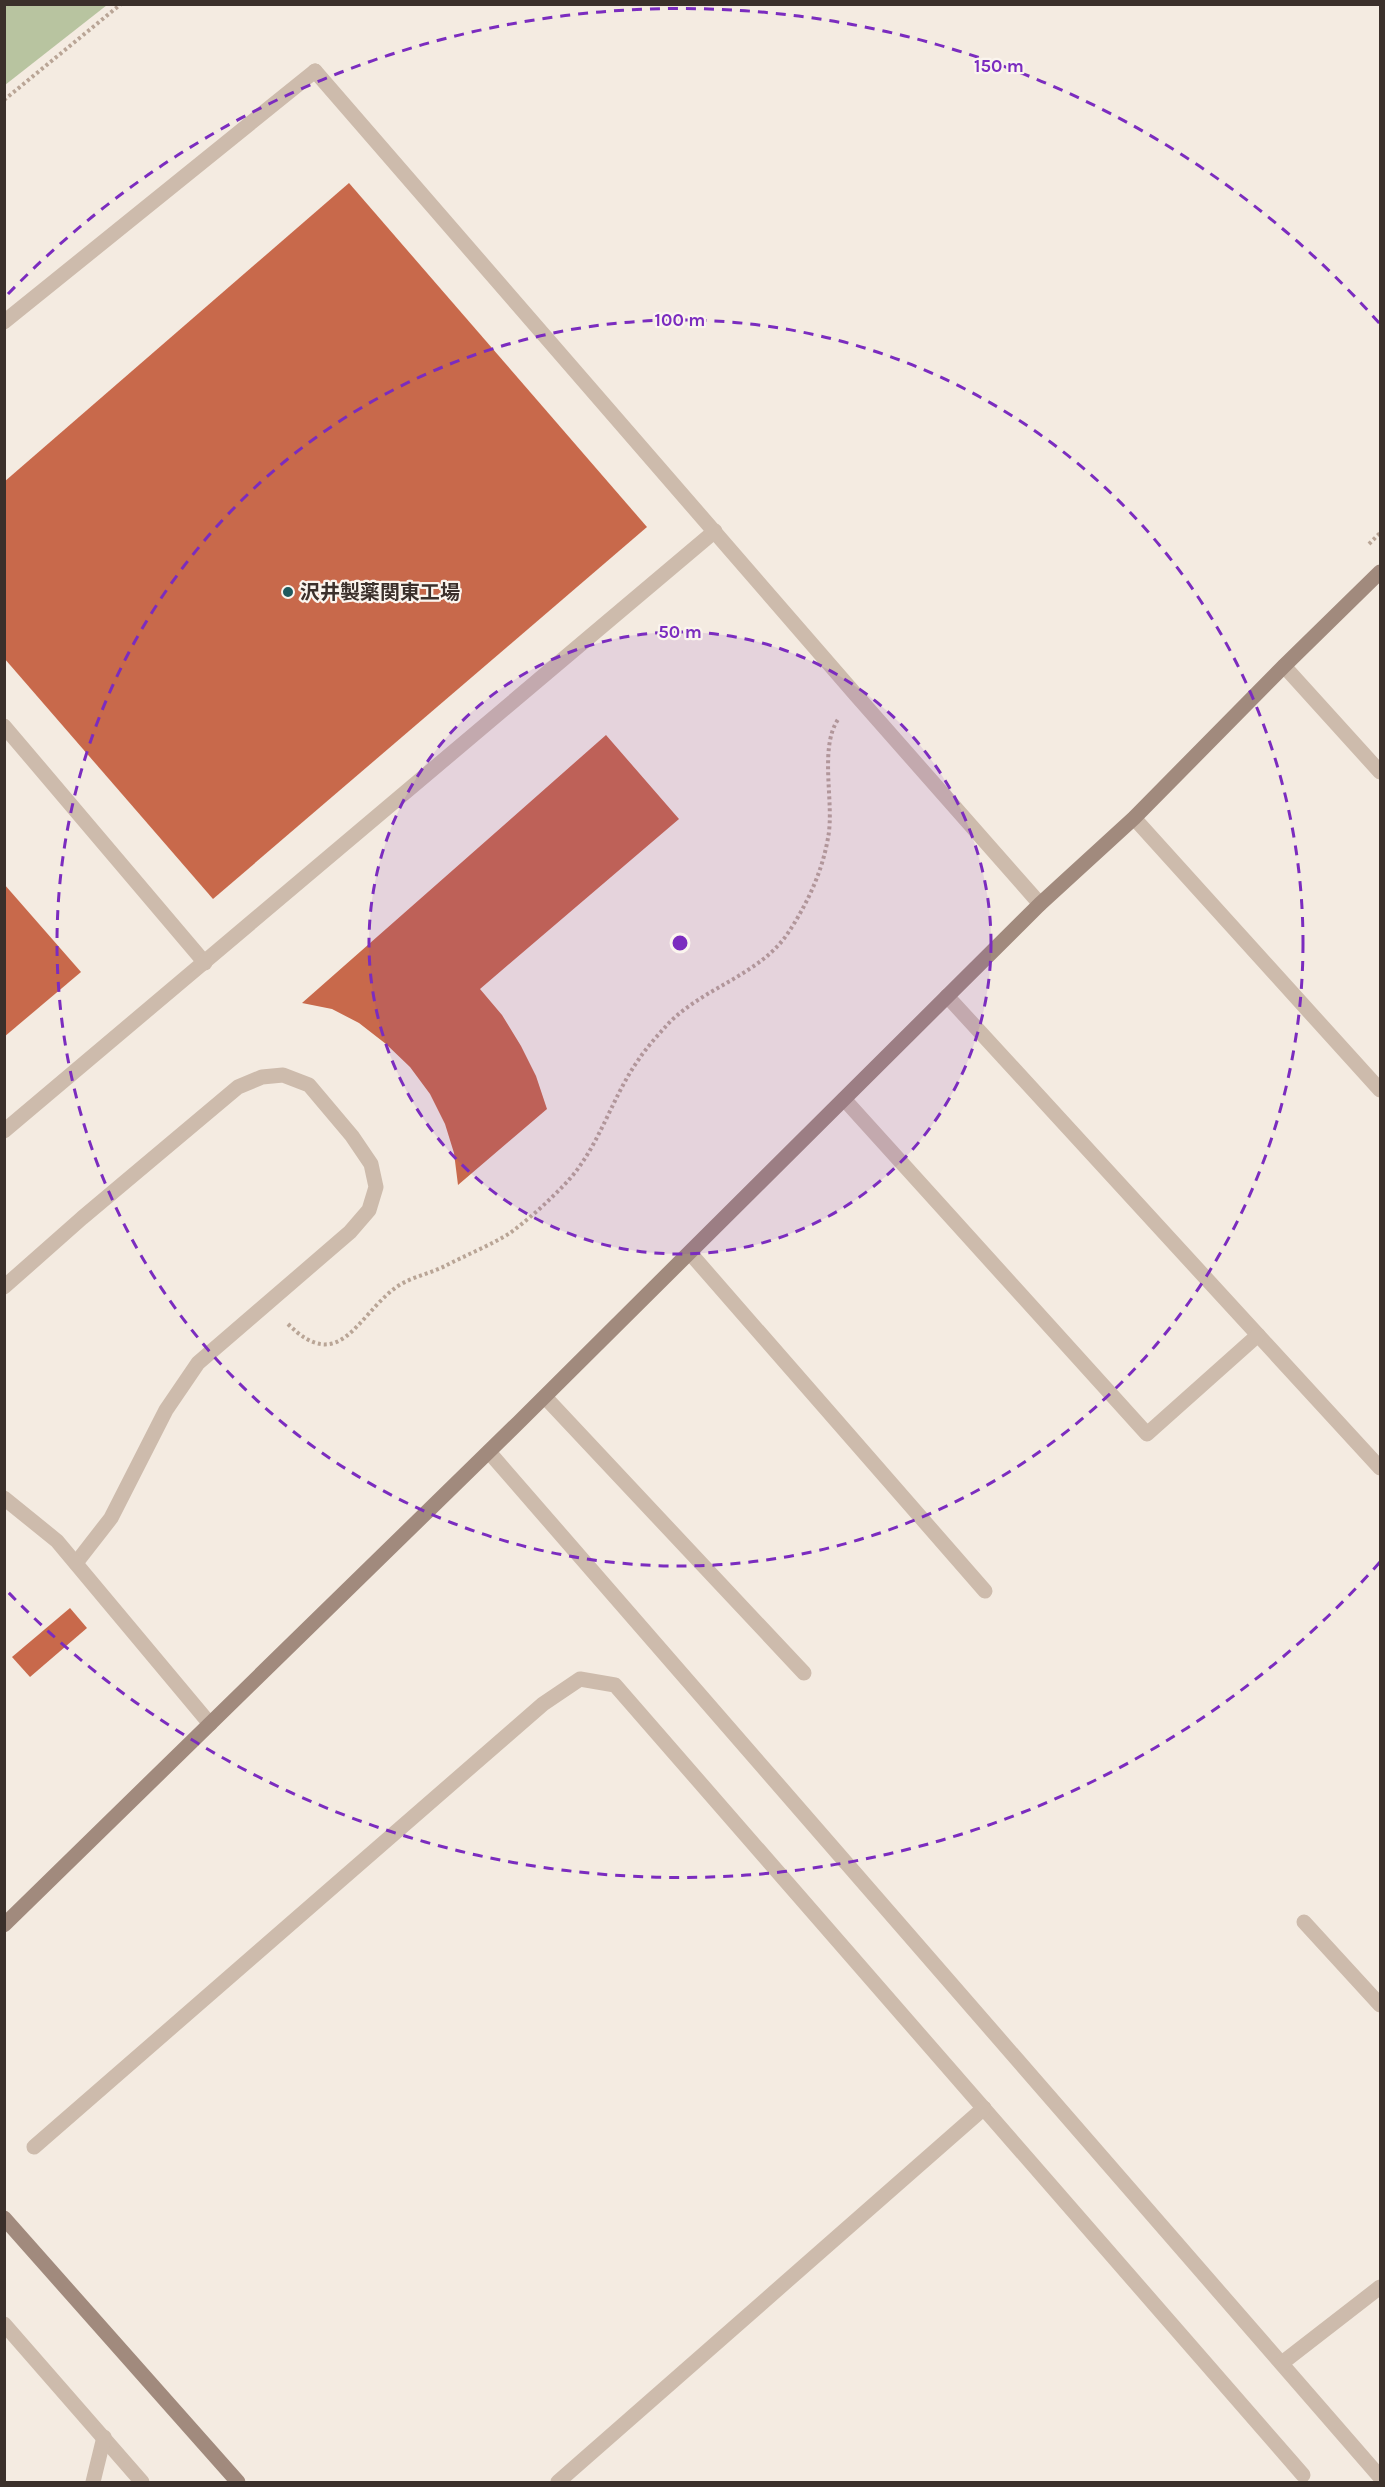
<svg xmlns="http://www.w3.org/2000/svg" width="1385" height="2487" viewBox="0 0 1385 2487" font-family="Karla,'Noto Sans JP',sans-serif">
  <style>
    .green { fill: #b8c4a0 }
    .building { fill: #c8694b }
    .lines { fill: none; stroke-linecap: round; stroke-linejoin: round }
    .path { stroke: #b9a596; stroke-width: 4; stroke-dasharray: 3 3; stroke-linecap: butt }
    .lane { stroke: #cdbbac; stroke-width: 15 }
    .street { stroke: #cdbbac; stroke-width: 15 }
    .secondary { stroke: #a18a7d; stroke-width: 15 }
    .ring { fill: none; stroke: #7b2cbf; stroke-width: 3; stroke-dasharray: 10 8 }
    .poi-dot { fill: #1f5a5e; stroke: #fbf5ee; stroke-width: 2 }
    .labels { text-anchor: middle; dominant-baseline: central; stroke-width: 4.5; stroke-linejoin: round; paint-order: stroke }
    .poi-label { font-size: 20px; font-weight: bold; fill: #3b302b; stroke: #fbf5ee; text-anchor: start }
    .centre { fill: #7b2cbf; stroke: #fbf5ee; stroke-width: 3 }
    .ring-label { font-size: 18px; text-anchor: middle; font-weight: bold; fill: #7b2cbf; stroke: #fbf5ee; stroke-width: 4.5; stroke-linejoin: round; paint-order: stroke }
  </style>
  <rect width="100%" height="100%" fill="#f4ebe1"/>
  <!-- green -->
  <polygon class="green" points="5,4 107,4 107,5 5,85"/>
  <!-- building -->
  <g class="building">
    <polygon points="349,183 647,527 213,899 4,658 4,482"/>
    <polygon points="606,735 679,819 480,989 502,1015 521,1046 536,1076 547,1109 458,1185 454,1153 445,1124 430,1094 410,1067 386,1044 359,1023 332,1009 302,1003"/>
    <polygon points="4,884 81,972 4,1037"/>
    <polygon points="70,1608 87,1628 30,1677 12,1657"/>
  </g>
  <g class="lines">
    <!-- path -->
    <g class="path">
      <polyline points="4,100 121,4"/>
      <polyline points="1369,544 1380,533"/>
      <path d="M288,1324C339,1375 356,1318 395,1288C410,1277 429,1274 445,1266C464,1256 493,1244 510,1233C529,1219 549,1201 565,1184C599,1149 611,1098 639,1059C647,1047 658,1035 668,1024C703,987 762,975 790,930C808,902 822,872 828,838C835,803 818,747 839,718"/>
    </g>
    <!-- lane -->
    <g class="lane">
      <polyline points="4,322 315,71"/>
      <polyline points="4,726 205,963"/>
      <polyline points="947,996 1380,1468"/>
      <polyline points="844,1099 1147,1434 1258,1335"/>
      <polyline points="4,1131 715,531"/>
      <polyline points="690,1253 985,1591"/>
      <polyline points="4,1287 82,1218 238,1087 262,1077 283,1075 309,1085 352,1136 371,1164 376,1187 369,1210 350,1232 198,1363 166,1410 111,1518 76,1563"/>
      <polyline points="545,1397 804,1673"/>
      <polyline points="4,1498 57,1541 210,1724"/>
      <polyline points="34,2147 543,1704 580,1679 615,1685 1303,2475"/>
      <polyline points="4,2324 142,2482"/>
      <polyline points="93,2482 104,2437"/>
      <polyline points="558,2482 984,2108"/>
    </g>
    <!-- street -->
    <g class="street">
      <polyline points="315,71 856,695 1040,904"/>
      <polyline points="1284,666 1380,772"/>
      <polyline points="1134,818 1380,1090"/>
      <polyline points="489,1452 1380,2477"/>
      <polyline points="1304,1922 1380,2005"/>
      <polyline points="1282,2363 1380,2287"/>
    </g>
    <!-- secondary -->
    <g class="secondary">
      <polyline points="4,1925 518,1423 1040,904 1134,818 1284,666 1380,572"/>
      <polyline points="4,2218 238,2482"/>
    </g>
  </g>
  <!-- distance rings -->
  <circle cx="680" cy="943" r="311" fill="#7b2cbf" fill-opacity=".12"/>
  <g class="ring">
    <circle cx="680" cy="943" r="311"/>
    <circle cx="680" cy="943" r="623"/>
    <path d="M1380 1562A934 934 0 0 1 8 1592M8 294A934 934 0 0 1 1380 324"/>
  </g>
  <!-- markers -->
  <circle class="poi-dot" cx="288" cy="592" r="6"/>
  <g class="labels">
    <!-- poi labels -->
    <g class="poi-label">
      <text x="300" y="592">沢井製薬関東工場</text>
    </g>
  </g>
  <circle cx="680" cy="943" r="9" class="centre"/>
  <g class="ring-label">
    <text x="999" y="72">150 m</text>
    <text x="680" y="326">100 m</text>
    <text x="680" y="638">50 m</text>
  </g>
  <!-- border -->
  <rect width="1385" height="2487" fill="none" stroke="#3b302b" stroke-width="12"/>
</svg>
